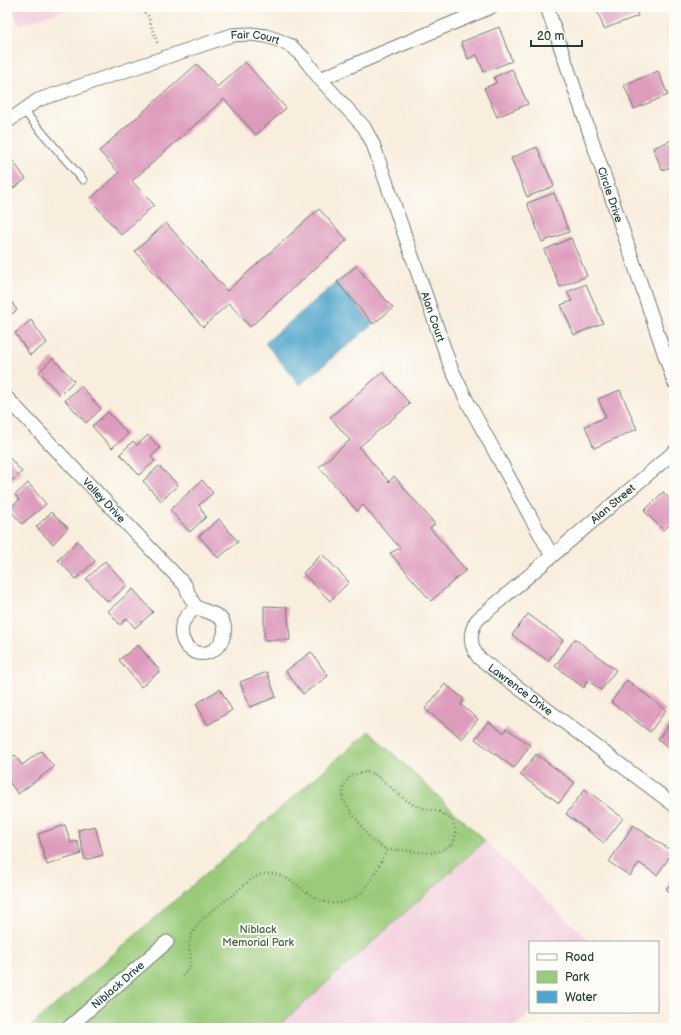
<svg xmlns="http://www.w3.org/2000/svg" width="681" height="1035" viewBox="0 0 681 1035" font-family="'Balsamiq Sans',sans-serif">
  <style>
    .built { fill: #f3cfdf }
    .green { fill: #9bcb7a; stroke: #5d8457 }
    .water { fill: #4fa5cb; stroke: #377180 }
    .building { fill: #de9cbd }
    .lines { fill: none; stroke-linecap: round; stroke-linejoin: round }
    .lane-casing { stroke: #6b7b70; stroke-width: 9 }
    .street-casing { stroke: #6b7b70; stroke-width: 15 }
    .path { stroke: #6b7b70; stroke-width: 2.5; stroke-dasharray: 1 3; stroke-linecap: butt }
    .lane { stroke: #fff; stroke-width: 7 }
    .street { stroke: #fff; stroke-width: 13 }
    .labels { text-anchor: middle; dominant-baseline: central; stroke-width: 4; stroke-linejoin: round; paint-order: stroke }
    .street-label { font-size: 11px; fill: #1f3d34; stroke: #fdfcf7 }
    .park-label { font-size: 11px; fill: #3e6046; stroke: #fdfcf7 }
  </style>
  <rect width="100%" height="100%" fill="#fdfcf7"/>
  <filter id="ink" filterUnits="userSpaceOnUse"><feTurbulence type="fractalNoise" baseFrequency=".025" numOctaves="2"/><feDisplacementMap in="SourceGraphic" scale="8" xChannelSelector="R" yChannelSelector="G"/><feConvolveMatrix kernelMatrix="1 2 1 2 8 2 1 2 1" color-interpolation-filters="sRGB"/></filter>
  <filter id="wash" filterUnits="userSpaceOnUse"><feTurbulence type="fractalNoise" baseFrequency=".012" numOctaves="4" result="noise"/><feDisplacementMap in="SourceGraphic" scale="16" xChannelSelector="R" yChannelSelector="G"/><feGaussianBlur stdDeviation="0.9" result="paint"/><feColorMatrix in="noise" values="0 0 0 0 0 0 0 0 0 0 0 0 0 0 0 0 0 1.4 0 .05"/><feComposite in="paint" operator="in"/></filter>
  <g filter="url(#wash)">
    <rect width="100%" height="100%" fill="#f9eede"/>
    <!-- built -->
    <g class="built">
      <polygon points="12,7 74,7 19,25"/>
      <polygon points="485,841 590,942 530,942 531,1012 513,1028 276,1028"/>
    </g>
    <!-- green -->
    <polygon class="green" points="369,731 485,841 276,1028 29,1028"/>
    <!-- water -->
    <polygon class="water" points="337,282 373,324 300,385 265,343"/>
    <g id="blocks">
      <!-- building -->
      <g class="building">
        <polygon points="596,7 634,7 638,16 604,29"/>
        <polygon points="499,27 512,61 484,72 477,55 468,59 461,42"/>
        <polygon points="245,62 286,108 256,135 224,99 132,181 154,205 121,235 90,199 119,173 99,151 197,64 217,87"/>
        <polygon points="512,69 528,104 497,117 484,88 496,83 494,77"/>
        <polygon points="658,71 668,95 634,109 624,85"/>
        <polygon points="674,139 674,166 662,170 653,148"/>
        <polygon points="537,147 554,186 527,197 511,158"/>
        <polygon points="13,161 26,179 7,193 7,165"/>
        <polygon points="554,193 569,232 542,242 527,203"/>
        <polygon points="319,209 347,240 250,327 229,303 203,327 135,251 166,223 227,291"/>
        <polygon points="571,238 587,276 560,287 544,250"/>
        <polygon points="356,266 393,308 373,324 337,282"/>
        <polygon points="586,284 603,323 574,335 561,305 572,301 567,292"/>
        <polygon points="10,300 17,310 7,318 7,302"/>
        <polygon points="31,320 47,343 30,355 15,333"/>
        <polygon points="53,358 74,381 60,395 39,372"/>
        <polygon points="383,372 410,404 359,447 389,482 394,476 435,524 430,528 466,570 431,601 390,553 400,548 363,505 357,511 319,467 350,440 330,417"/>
        <polygon points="81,386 101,409 86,423 65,400"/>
        <polygon points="620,390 637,429 594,448 585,426 606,417 598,399"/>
        <polygon points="108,412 128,434 112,448 92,426"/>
        <polygon points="148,435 160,448 151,457 155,461 139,475 120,454 133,441 137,445"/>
        <polygon points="7,455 22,472 7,485"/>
        <polygon points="159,466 178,485 161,501 143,481"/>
        <polygon points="202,480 213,493 199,505 206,517 190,532 170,510"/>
        <polygon points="28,483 46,504 22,524 9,509 19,500 15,495"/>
        <polygon points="663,492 674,503 674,509 671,513 674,516 674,522 663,530 644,511"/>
        <polygon points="51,512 68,528 53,544 36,527"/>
        <polygon points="219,519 238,542 218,558 199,536"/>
        <polygon points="77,541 95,561 76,579 58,560"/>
        <polygon points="322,554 349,582 330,601 303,573"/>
        <polygon points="105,561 127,585 108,602 86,579"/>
        <polygon points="133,589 153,612 135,628 127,618 120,625 108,611"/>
        <polygon points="264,606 287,607 290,640 264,640"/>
        <polygon points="528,614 563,640 548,661 512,635"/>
        <polygon points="575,639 616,670 601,690 587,680 584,688 555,666"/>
        <polygon points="138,645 160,671 141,687 119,660"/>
        <polygon points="311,652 328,676 303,694 286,671"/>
        <polygon points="267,672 276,697 250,707 240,682"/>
        <polygon points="627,680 666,710 650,732 611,702"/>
        <polygon points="445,684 464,699 461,705 478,719 462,739 425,709"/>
        <polygon points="220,689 232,710 208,725 196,704"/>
        <polygon points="674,718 674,752 658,739"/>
        <polygon points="488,721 504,733 506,728 530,745 514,768 475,739"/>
        <polygon points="41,751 54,767 18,794 7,779 7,761 15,755 22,765"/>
        <polygon points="536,754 575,783 559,803 520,775"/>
        <polygon points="585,789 623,818 604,843 566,814"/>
        <polygon points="65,825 71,843 77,841 81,854 47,865 38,834"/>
        <polygon points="633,825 673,852 657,875 639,863 630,876 609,862"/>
        <polygon points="95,826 103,855 85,860 78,830"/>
        <polygon points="674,879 674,895 666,889"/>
      </g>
    </g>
  </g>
  <g filter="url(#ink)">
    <use href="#blocks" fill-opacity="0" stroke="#6b7b70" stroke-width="1"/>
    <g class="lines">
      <defs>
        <polyline id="lane" points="23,110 83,180"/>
        <g id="street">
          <path id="s1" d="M547,7L674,382"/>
          <polyline points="320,79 491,7"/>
          <path id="s2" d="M7,122L38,100L232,35L251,34L266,36L278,40L291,46L302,56L320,79L364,127L373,144L451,368L467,401L552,556"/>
          <path id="s3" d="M7,398L185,585C187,590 193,604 197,607C203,612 218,612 223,622C226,629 225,634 222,640C209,665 177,652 182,626C183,618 191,612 196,607"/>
          <path id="s4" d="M674,452L477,620C469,633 469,645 479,658L674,805"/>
          <path id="s5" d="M68,1028L167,942"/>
        </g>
      </defs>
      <!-- lane casing -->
      <use href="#lane" class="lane-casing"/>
      <!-- street casing -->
      <use href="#street" class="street-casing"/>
      <!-- path -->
      <g class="path">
        <polyline points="139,7 148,16 158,45"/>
        <path d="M367,772L376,775L403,798L415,806L440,812L452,820L456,831L454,843L442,850L432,853L400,850H387L371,840L343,800C342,782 348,773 367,772Z"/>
        <path d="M182,976C199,959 185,953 191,937C197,918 219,906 234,894C240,889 246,883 252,879C288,856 307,912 343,902C350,900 357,897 362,892C373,880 379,864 387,850"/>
      </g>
      <!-- lane -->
      <use href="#lane" class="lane"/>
      <!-- street -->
      <use href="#street" class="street"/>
    </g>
  </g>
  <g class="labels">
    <!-- street labels -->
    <g class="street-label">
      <text stroke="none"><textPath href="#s2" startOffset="266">Fair Court</textPath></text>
      <text stroke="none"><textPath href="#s1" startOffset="198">Circle Drive</textPath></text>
      <text stroke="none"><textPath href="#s2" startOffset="615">Alan Court</textPath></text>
      <text stroke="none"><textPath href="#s3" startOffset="141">Valley Drive</textPath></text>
      <text transform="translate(613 504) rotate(-40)">Alan Street</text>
      <text stroke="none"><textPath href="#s4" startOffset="352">Lawrence Drive</textPath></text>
      <text stroke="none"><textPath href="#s5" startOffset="66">Niblack Drive</textPath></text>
    </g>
    <!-- park labels -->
    <g class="park-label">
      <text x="258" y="929">Niblack<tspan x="258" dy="13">Memorial Park</tspan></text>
    </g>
  </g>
  <!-- margin -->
  <rect width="681" height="1035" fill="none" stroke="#fdfcf7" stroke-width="24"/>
  <!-- legend -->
  <rect x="529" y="941" width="130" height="72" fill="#fdfcf7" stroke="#a4b0a9"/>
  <rect x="537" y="954" width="20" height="6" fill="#ffffff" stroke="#a4b0a9"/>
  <text x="565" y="961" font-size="12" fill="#1f3d34">Road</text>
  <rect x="537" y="971" width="20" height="12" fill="#9bcb7a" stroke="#a4b0a9"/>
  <text x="565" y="981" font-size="12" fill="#1f3d34">Park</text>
  <rect x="537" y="991" width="20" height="12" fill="#4fa5cb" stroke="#a4b0a9"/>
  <text x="565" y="1001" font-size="12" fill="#1f3d34">Water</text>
  <!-- scale -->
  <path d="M531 40v6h51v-6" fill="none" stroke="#1f3d34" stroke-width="2"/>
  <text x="537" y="40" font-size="12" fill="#1f3d34" stroke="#fdfcf7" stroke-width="3" paint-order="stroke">20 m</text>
</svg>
